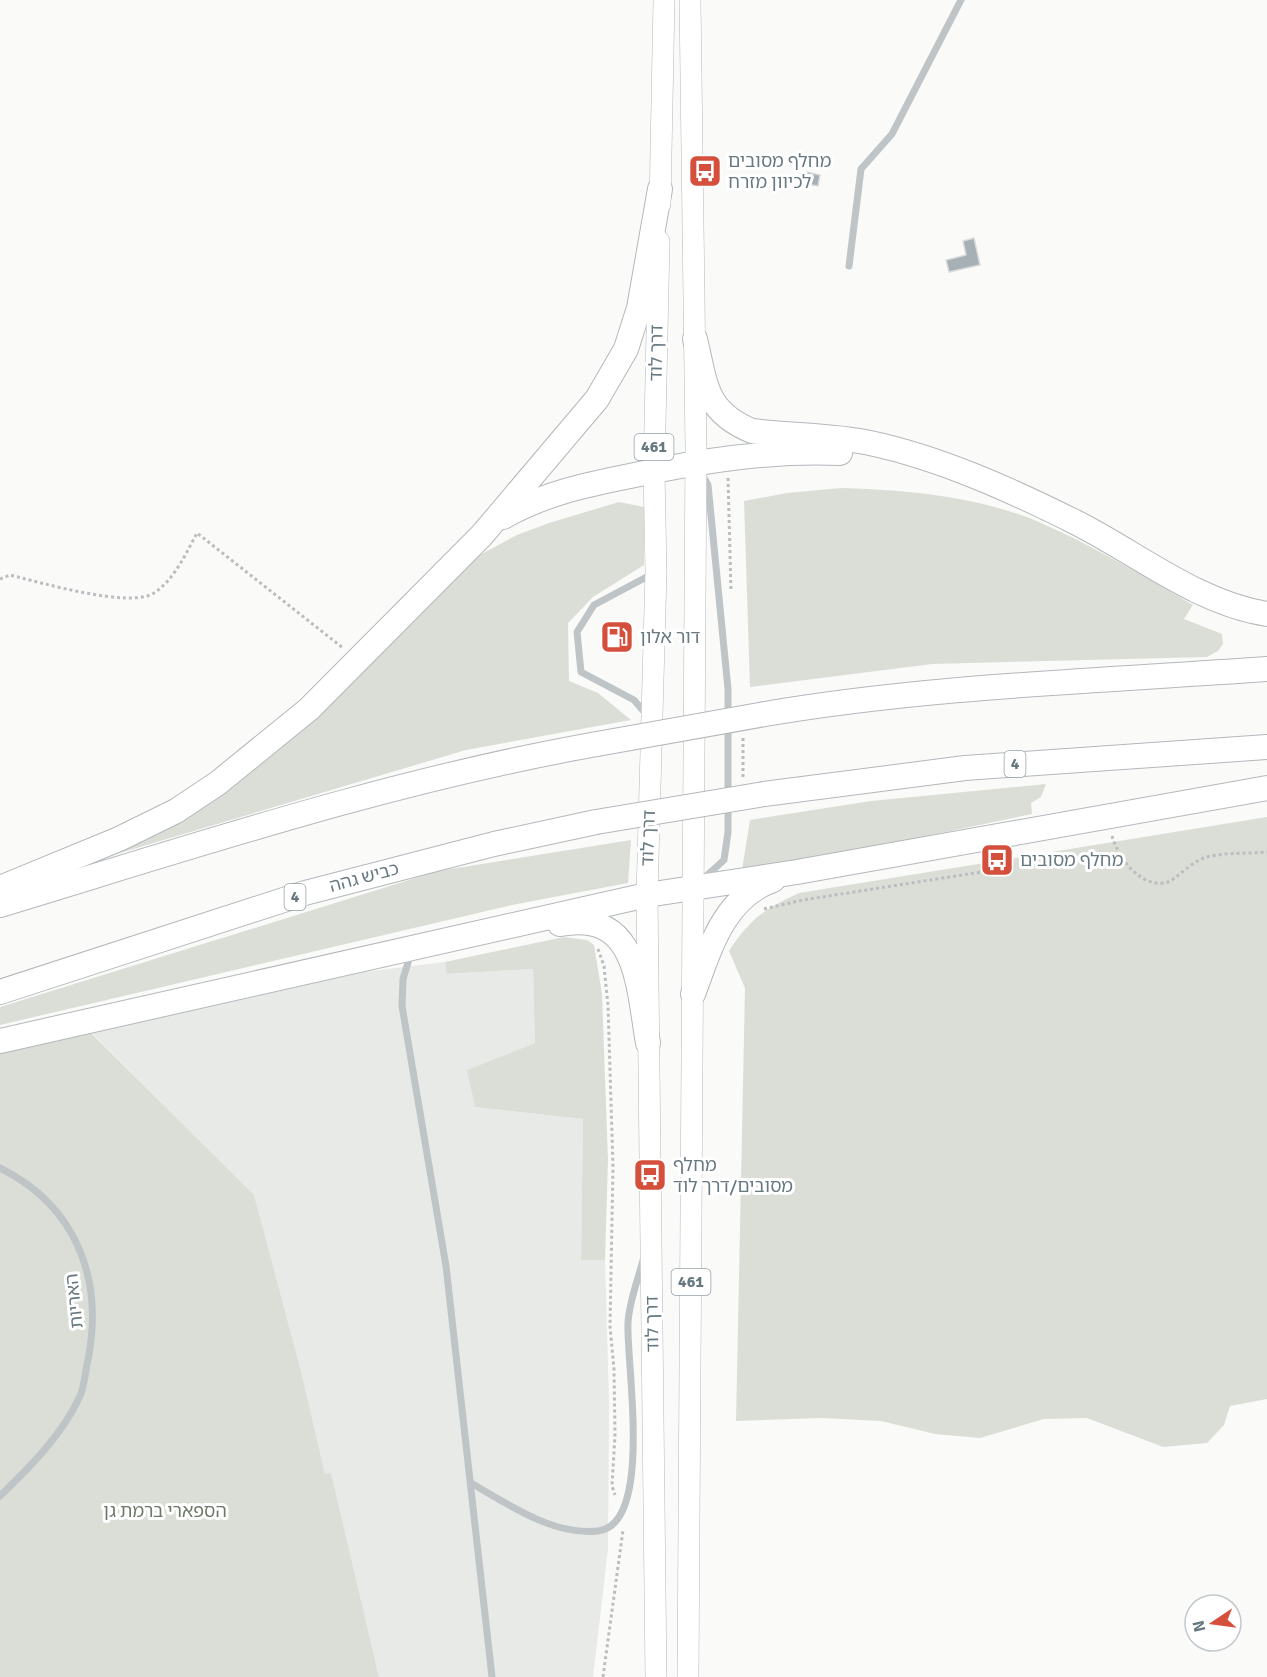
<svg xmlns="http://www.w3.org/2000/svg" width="1267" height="1677" viewBox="0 0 1267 1677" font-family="Signika,'Noto Sans Hebrew',sans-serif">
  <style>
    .built { fill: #e8eae8 }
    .green { fill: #dbded7 }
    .building { fill: #a7b0b4; stroke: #dcdcda; stroke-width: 1.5 }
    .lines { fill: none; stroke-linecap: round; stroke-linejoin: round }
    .primary-casing { stroke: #b3b9bc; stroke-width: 22 }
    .highway-casing { stroke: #b3b8bb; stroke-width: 26 }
    .path { stroke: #babec0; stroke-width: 3; stroke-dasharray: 3 3; stroke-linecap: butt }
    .lane { stroke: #bfc4c7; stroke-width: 7 }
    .primary { stroke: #fff; stroke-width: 21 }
    .highway { stroke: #fff; stroke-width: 24 }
    .highway-bridge-casing { stroke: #b3b8bb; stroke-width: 26; stroke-linecap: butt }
    .highway-bridge { stroke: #fff; stroke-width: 24 }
    .labels { text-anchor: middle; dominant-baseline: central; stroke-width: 6; stroke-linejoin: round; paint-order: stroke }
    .shield { fill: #fff; stroke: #95a0a6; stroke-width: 1.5 }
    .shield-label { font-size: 16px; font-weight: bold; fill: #677880 }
    .poi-label { font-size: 18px; fill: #677880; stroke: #fff; text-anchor: start }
    .street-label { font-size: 18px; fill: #677880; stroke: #fff }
    .park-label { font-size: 18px; fill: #6b7966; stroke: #fff }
  </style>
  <rect width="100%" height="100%" fill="#fafaf8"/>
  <!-- built -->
  <polygon class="built" points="445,962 448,974 533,969 535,1043 468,1070 475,1107 583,1119 581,1260 605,1260 609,1403 608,1549 593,1677 379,1677 331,1474 325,1475 301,1371 254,1196 91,1032 339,975"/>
  <!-- green -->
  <g class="green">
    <path d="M841,488C907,490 977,496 1039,522C1092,545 1143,576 1193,605L1184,619L1222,634L1223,644L1218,651L1207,657L932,664L750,687L744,501L787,493Z"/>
    <polygon points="619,502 644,507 644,565 593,597 568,623 569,681 598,693 631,720 466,750 93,861 159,834 218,787 323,712 478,556 517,535 549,523"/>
    <polygon points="1046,784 1041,797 1031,803 1032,814 792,864 742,870 750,820 871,801"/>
    <path d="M1267,817V1399L1230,1406L1224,1425L1207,1443L1163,1447L1087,1418L1044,1419L980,1438L935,1434L881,1421L822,1418L736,1421L745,988L729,951C750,919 764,909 799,893Z"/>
    <polygon points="631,840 628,883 512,905 0,1025 0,1007 438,871"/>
    <polygon points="564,937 587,940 594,945 602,994 608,1160 605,1260 581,1260 583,1119 475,1107 467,1070 535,1043 533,969 447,974 445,962"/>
    <polygon points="90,1032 254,1195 301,1371 325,1474 331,1473 379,1677 0,1677 0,1050"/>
  </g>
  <!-- building -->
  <g class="building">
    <polygon points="807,172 820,175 818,186 805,184"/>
    <polygon points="974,238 980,265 949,272 946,260 966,255 963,241"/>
  </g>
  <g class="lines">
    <defs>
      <g id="primary">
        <polyline points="660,204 664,0"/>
        <polyline points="656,1677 647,895 656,572 654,471 659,241"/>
        <polyline points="688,1677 696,448 690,0"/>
      </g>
      <g id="highway">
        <path d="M695,339C706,384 704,411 752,431C791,436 831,435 870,443C940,458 1011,490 1075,522C1137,553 1197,603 1267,614"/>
        <path d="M503,517C543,494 585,485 630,476C699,461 769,450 840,453"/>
        <path d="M765,714C930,686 1100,681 1267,669"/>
        <polyline points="764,794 965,768 1267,747"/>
        <polyline points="0,888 119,839 176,811 218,783 309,709 482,535 597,399 626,349 639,308 660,189"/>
        <path d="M0,905C198,845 393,780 597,744"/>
        <path d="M560,924C639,909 638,988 648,1043"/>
        <polyline points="0,992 305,893 494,844 596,822"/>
        <path d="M693,994C710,949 723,898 773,880"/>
        <polyline points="0,1041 647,895 797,872 1267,788"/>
      </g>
    </defs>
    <!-- primary casing -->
    <use href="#primary" class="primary-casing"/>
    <!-- highway casing -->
    <use href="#highway" class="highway-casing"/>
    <!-- path -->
    <g class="path">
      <polyline points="728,478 731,591"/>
      <path d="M0,579L10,575C39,582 130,609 154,593C175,579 186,553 197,533L343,648"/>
      <polyline points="743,738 743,777"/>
      <path d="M1112,836C1118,857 1141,890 1168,882C1178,878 1190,862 1207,857C1226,852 1247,854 1267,852"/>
      <polyline points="764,909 803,900 994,870"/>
      <polyline points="598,949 604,966 608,1005 613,1167 610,1326 614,1369 615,1435 612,1486 615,1495"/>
      <polyline points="603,1677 623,1530"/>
    </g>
    <!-- lane -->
    <g class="lane">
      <polyline points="849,266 861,169 892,134 961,0"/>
      <polyline points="646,714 634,700 581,672 577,632 594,605 654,573"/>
      <polyline points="703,879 724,860 728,832 728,689 708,485 703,476"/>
      <polyline points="410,956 403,979 402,1006 446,1266 492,1677"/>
      <path d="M0,1168C76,1206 104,1278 88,1360C85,1371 85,1385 80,1396C63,1434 30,1467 0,1496"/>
      <path d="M471,1483C508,1504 553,1536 598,1531C654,1525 626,1363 628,1323C629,1302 638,1280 643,1260"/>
    </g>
    <!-- primary -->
    <use href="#primary" class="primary"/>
    <!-- highway -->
    <use href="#highway" class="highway"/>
    <defs>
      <g id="highway-bridge">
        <polyline points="597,744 765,714"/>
        <polyline points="596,822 764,794"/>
      </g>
    </defs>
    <!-- highway-bridge casing -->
    <use href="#highway-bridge" class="highway-bridge-casing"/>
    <!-- highway-bridge -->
    <use href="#highway-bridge" class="highway-bridge"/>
  </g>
  <!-- icons -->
  <defs>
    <symbol id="bus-square" viewBox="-11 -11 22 22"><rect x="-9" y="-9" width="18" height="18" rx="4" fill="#d54f3d" stroke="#fff"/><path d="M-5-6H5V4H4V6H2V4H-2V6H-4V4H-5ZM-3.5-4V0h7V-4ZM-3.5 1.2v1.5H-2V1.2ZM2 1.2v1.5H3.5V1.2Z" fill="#fff"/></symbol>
    <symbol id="fuel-square" viewBox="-11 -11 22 22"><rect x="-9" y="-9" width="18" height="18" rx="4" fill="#d54f3d" stroke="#fff"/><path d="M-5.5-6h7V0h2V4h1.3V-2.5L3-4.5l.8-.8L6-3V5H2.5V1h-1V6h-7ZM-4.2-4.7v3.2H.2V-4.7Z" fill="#fff"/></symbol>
  </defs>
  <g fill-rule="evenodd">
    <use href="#bus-square" x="686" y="152" width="38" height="38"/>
    <use href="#fuel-square" x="598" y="618" width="38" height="38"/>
    <use href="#bus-square" x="978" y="841" width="38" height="38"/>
    <use href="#bus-square" x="631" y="1156" width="38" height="38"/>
  </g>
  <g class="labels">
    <!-- shield labels -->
    <g class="shield">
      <rect x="634.5" y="434" width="39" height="26" rx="4.5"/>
      <rect x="1004.5" y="751" width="21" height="26" rx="4.5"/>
      <rect x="284.5" y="884" width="21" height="26" rx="4.5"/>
      <rect x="671.5" y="1269" width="39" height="26" rx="4.5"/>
    </g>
    <g class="shield-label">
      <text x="654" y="447">461</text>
      <text x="1015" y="764">4</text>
      <text x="295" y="897">4</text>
      <text x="691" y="1282">461</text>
    </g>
    <!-- poi labels -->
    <g class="poi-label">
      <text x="728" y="161">מחלף מסובים<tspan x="728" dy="21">לכיוון מזרח</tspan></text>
      <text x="640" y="637">דור אלון</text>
      <text x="1020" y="860">מחלף מסובים</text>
      <text x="673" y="1165">מחלף<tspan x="673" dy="21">מסובים/דרך לוד</tspan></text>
    </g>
    <!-- street labels -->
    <g class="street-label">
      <text transform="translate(656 353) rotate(-89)">דרך לוד</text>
      <text transform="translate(648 838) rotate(-88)">דרך לוד</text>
      <text transform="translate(364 877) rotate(-15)">כביש גהה</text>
      <text transform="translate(74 1301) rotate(-96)">האריות</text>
      <text transform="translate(652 1324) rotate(-91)">דרך לוד</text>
    </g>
    <!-- park labels -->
    <g class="park-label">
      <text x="165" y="1511">הספארי ברמת גן</text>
    </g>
  </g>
  <!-- north arrow -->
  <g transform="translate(1213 1623) rotate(257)"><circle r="28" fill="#ffffff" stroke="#c2c9cc" stroke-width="1.5"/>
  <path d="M0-4.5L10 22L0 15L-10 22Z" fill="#d54f3d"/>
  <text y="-9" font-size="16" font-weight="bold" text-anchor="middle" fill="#677880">N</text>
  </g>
</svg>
